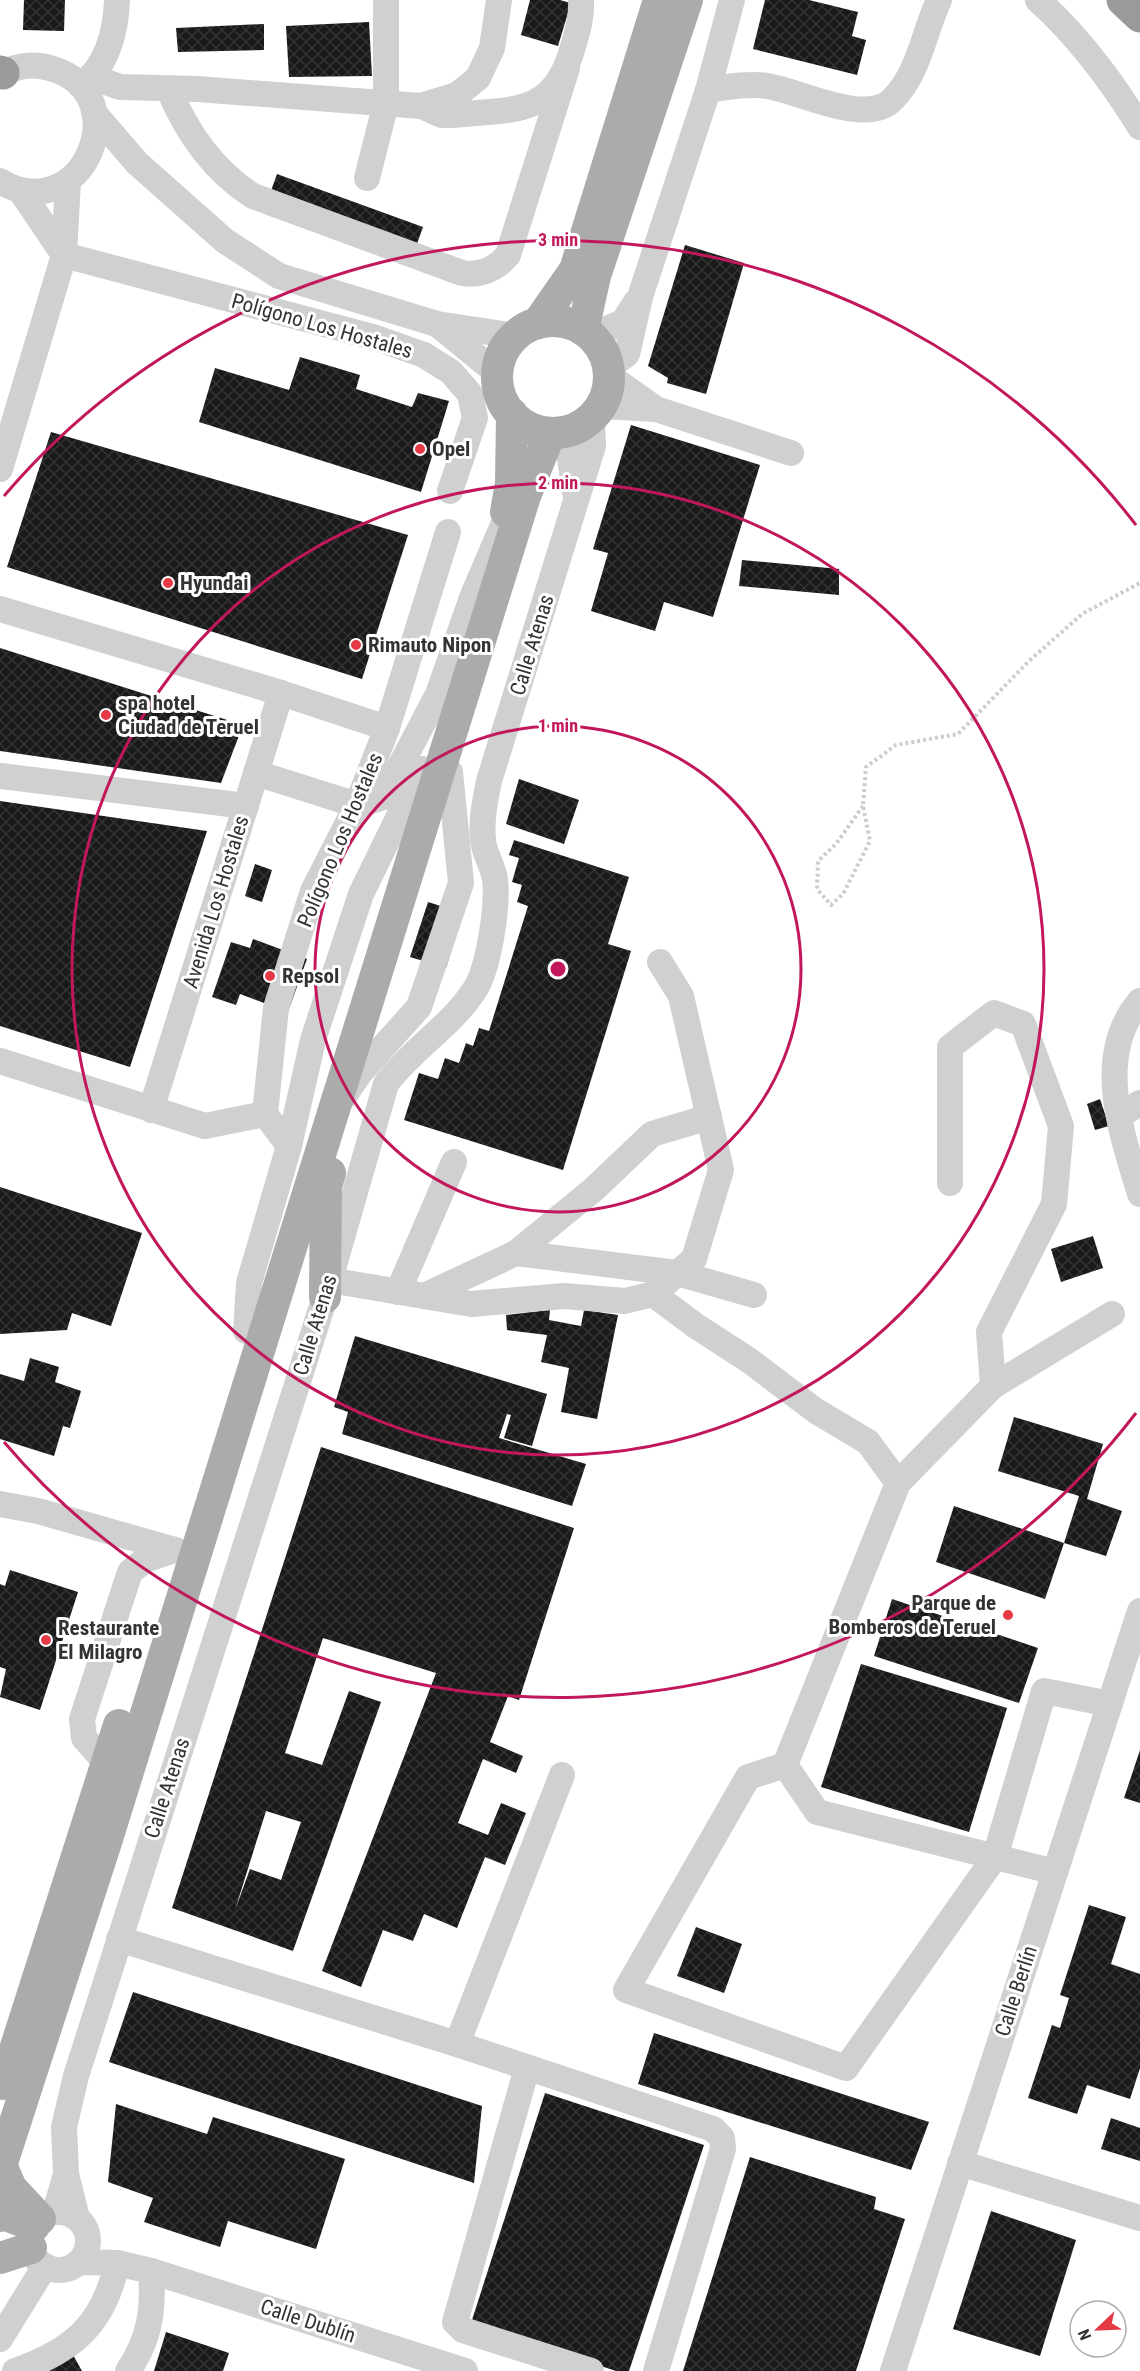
<svg xmlns="http://www.w3.org/2000/svg" width="1140" height="2371" viewBox="0 0 1140 2371" font-family="'Roboto Condensed',sans-serif">
  <style>
    .building { fill: url(#building-cross-hatch); fill-rule: evenodd }
    .lines { fill: none; stroke-linecap: round; stroke-linejoin: round }
    .path { stroke: #cdcdcd; stroke-width: 4; stroke-dasharray: 3 3; stroke-linecap: butt }
    .minor { stroke: #d0d0d0; stroke-width: 26 }
    .major { stroke: #ababab; stroke-width: 32 }
    .highway { stroke: #9a9a9a; stroke-width: 33 }
    .ring { fill: none; stroke: #c2185b; stroke-width: 3 }
    .poi-dot { fill: #e63946; stroke: #fff; stroke-width: 2 }
    .labels { text-anchor: middle; dominant-baseline: central; stroke-width: 6; stroke-linejoin: round; paint-order: stroke }
    .street-label { font-size: 21px; fill: #333; stroke: #fff }
    .poi-label { font-size: 21px; font-weight: bold; fill: #333; stroke: #fff; text-anchor: start }
    .centre { fill: #c2185b; stroke: #fff; stroke-width: 3 }
    .ring-label { font-size: 18px; text-anchor: middle; font-weight: bold; fill: #c2185b; stroke: #fff; stroke-width: 6; stroke-linejoin: round; paint-order: stroke }
  </style>
  <defs>
    <pattern id="building-cross-hatch" width="8" height="8" patternUnits="userSpaceOnUse" patternTransform="scale(1.5)"><rect width="8" height="8" fill="#1a1a1a"/><path d="M0 0l8 8M0 8l8-8" fill="none" stroke="#333"/></pattern>
  </defs>
  <rect width="100%" height="100%" fill="#fff"/>
  <!-- building -->
  <g class="building">
    <polygon points="24,0 65,0 64,31 23,30"/>
    <polygon points="530,0 560,0 571,3 558,46 521,35"/>
    <polygon points="765,0 809,0 858,12 852,36 866,40 857,75 753,49"/>
    <polygon points="369,22 372,76 289,77 286,26"/>
    <polygon points="264,24 264,50 178,52 176,28"/>
    <polygon points="277,174 423,227 409,266 263,213"/>
    <polygon points="685,245 744,263 706,394 667,383 668,378 648,366"/>
    <polygon points="300,357 360,375 356,389 412,407 418,393 449,401 421,492 199,422 215,368 289,390"/>
    <polygon points="631,425 760,465 713,617 664,602 655,631 591,611 608,553 593,549"/>
    <polygon points="51,432 408,535 362,679 7,567"/>
    <polygon points="742,560 839,569 839,595 739,586"/>
    <polygon points="0,648 243,725 221,783 0,751"/>
    <polygon points="519,779 579,800 564,844 506,824"/>
    <polygon points="0,801 207,831 130,1067 0,1026"/>
    <polygon points="514,840 629,877 608,944 631,951 563,1170 404,1120 419,1073 438,1079 445,1058 459,1063 466,1043 473,1046 479,1028 489,1031 528,906 517,902 522,885 512,882 519,858 509,855"/>
    <polygon points="255,864 272,870 262,902 245,896"/>
    <polygon points="428,902 463,913 446,968 410,957"/>
    <polygon points="253,939 307,959 288,1012 240,994 236,1005 212,997 231,942 250,948"/>
    <polygon points="1100,1099 1109,1126 1095,1130 1087,1104"/>
    <polygon points="0,1187 142,1233 111,1326 72,1313 67,1330 0,1334"/>
    <polygon points="1093,1236 1103,1268 1061,1282 1051,1249"/>
    <polygon points="550,1310 549,1320 581,1326 584,1310 618,1315 597,1419 561,1412 569,1368 541,1362 547,1335 507,1330 506,1315"/>
    <polygon points="355,1336 547,1394 532,1446 504,1438 511,1415 507,1414 499,1438 586,1464 572,1506 342,1434 348,1412 334,1407"/>
    <polygon points="30,1358 59,1367 55,1382 81,1391 70,1428 63,1426 54,1456 0,1439 0,1374 24,1381"/>
    <polygon points="1014,1417 1103,1444 1087,1499 1122,1511 1106,1556 1064,1543 1079,1496 998,1471"/>
    <path d="M321,1447L574,1528L519,1700L508,1696L490,1742L523,1756L516,1773L483,1759L458,1823L488,1835L501,1803L526,1813L505,1865L485,1857L457,1928L424,1914L413,1941L383,1930L361,1987L322,1971L436,1673L323,1638L285,1753L322,1765L349,1691L381,1702L293,1951L172,1908ZM266,1811L301,1822L281,1880L250,1869L235,1910Z"/>
    <polygon points="954,1506 1064,1543 1045,1599 936,1562"/>
    <polygon points="10,1570 78,1592 40,1710 0,1697 6,1669 0,1667 0,1584 5,1586"/>
    <polygon points="892,1599 1038,1648 1019,1703 874,1656"/>
    <polygon points="861,1664 1007,1708 969,1832 821,1787"/>
    <polygon points="1140,1750 1140,1803 1124,1798"/>
    <polygon points="1089,1905 1126,1917 1111,1964 1140,1974 1140,2068 1130,2099 1087,2085 1077,2114 1028,2098 1052,2025 1060,2028 1069,1998 1060,1995"/>
    <polygon points="696,1927 742,1944 724,1993 677,1976"/>
    <polygon points="133,1992 482,2106 474,2183 109,2062"/>
    <polygon points="654,2033 929,2122 911,2170 638,2084"/>
    <polygon points="545,2093 704,2145 629,2371 616,2371 471,2323"/>
    <polygon points="116,2104 207,2134 213,2117 345,2159 316,2249 228,2221 220,2247 144,2222 153,2198 108,2182"/>
    <polygon points="1111,2118 1140,2128 1140,2161 1101,2149"/>
    <polygon points="750,2157 876,2197 874,2209 905,2219 856,2371 683,2371"/>
    <polygon points="991,2211 1076,2240 1040,2356 953,2329"/>
    <polygon points="166,2332 229,2353 223,2371 154,2371"/>
    <polygon points="72,2353 82,2371 40,2371"/>
  </g>
  <g class="lines">
    <!-- path -->
    <polyline class="path" points="863,806 836,844 818,861 817,889 831,905 843,894 870,841 863,806 866,767 896,745 958,734 1028,662 1082,614 1140,583"/>
    <!-- minor -->
    <g class="minor">
      <path d="M1038,0C1079,37 1111,80 1140,127"/>
      <path d="M0,75C16,65 35,63 53,69C139,96 81,230 0,181"/>
      <polyline points="92,77 120,87 197,89 421,106 457,95 478,78 492,48 499,0"/>
      <path d="M80,85C107,68 116,31 117,0"/>
      <path d="M169,90C187,133 214,171 253,196L462,273C480,276 496,269 508,255L567,68"/>
      <path d="M708,90C727,87 749,83 767,86C801,91 867,127 893,99C919,73 924,32 939,0"/>
      <path d="M424,107L442,115H453C511,109 553,117 572,50C577,33 582,18 581,0"/>
      <polyline points="94,113 137,163 225,241 279,276 437,324 515,336"/>
      <polyline points="367,178 386,103 386,2"/>
      <polyline points="20,190 64,255 373,337 424,355 451,372 470,394 475,418 450,491"/>
      <polyline points="437,324 498,374"/>
      <polyline points="591,336 623,322 636,302"/>
      <polyline points="608,368 627,354 640,297 708,90 732,0"/>
      <polyline points="609,376 653,407"/>
      <polyline points="601,406 656,409 791,453"/>
      <polyline points="566,431 575,492"/>
      <polyline points="0,469 64,255 68,181"/>
      <polyline points="0,609 281,693 387,728"/>
      <polyline points="256,773 357,805 384,797 438,694 473,595 503,525"/>
      <polyline points="0,776 246,806"/>
      <path d="M1140,1001C1093,1056 1122,1134 1140,1194"/>
      <polyline points="0,1061 205,1126 265,1114"/>
      <polyline points="343,1098 359,1074 419,1007 461,883 450,772"/>
      <polyline points="151,1110 281,693"/>
      <polyline points="1119,1116 1140,1103"/>
      <polyline points="289,1146 265,1114 276,1008 313,891 357,805 387,728 448,532"/>
      <polyline points="950,1183 950,1047 994,1013 1023,1024 1061,1126 1054,1204 989,1332 993,1386"/>
      <polyline points="516,1253 593,1190 652,1134 709,1117"/>
      <polyline points="329,1280 471,1304 564,1296 625,1301 653,1294 694,1259 721,1170 681,996 660,962"/>
      <polyline points="398,1292 454,1162"/>
      <polyline points="653,1294 696,1326 750,1361 816,1411 868,1442 898,1483"/>
      <polyline points="424,1296 516,1253 677,1273 754,1295"/>
      <polyline points="246,1331 249,1283 289,1146 313,1040 361,894 422,769"/>
      <polyline points="0,1504 38,1511 175,1550"/>
      <polyline points="107,1764 84,1738 82,1719 130,1572 145,1560 175,1550"/>
      <polyline points="785,1765 748,1777 626,1990 846,2068 995,1857 1044,1691 1110,1704"/>
      <polyline points="1055,1872 817,1812 785,1765 898,1483 993,1386 1112,1314"/>
      <polyline points="119,1939 457,2044 713,2129 722,2138 723,2149 656,2371"/>
      <polyline points="457,2044 562,1775"/>
      <polyline points="527,2068 455,2322 463,2330 591,2371"/>
      <polyline points="960,2163 1140,2218"/>
      <path d="M66,2174L64,2127L76,2076L325,1297L386,1084C411,1050 450,1027 474,991C489,969 498,906 495,879C493,866 484,853 483,840C481,820 485,801 489,781L593,446L592,418"/>
      <polyline points="55,2212 66,2174 77,2218"/>
      <circle cx="59" cy="2241" r="29"/>
      <polyline points="79,2262 117,2263 151,2271 465,2371"/>
      <polyline points="0,2339 45,2266"/>
      <path d="M15,2371C73,2351 104,2324 117,2263"/>
      <path d="M128,2371C150,2339 154,2309 151,2271"/>
      <polyline points="893,2371 1140,1611"/>
    </g>
    <!-- major -->
    <g class="major">
      <circle cx="553" cy="377" r="56"/>
      <polyline points="538,323 575,270 659,0"/>
      <polyline points="583,330 595,276 687,0"/>
      <polyline points="506,512 511,483 512,414"/>
      <polyline points="325,1297 326,1186 330,1173"/>
      <polyline points="4,2084 119,1725"/>
      <polyline points="1,2165 11,2188 40,2219"/>
      <polyline points="0,2169 107,1839 525,496 550,433"/>
      <polyline points="0,2216 4,2214 34,2226"/>
      <polyline points="0,2258 31,2248"/>
    </g>
    <!-- highway -->
    <g class="highway">
      <polyline points="1123,0 1140,16"/>
      <polyline points="0,72 3,73"/>
    </g>
  </g>
  <!-- distance rings -->
  <g class="ring">
    <circle cx="558" cy="969" r="243"/>
    <circle cx="558" cy="969" r="486"/>
    <path d="M1136 1413A729 729 0 0 1 4 1442M4 496A729 729 0 0 1 1136 525"/>
  </g>
  <!-- markers -->
  <g class="poi-dot">
    <circle cx="420" cy="449" r="6"/>
    <circle cx="168" cy="583" r="6"/>
    <circle cx="356" cy="645" r="6"/>
    <circle cx="106" cy="715" r="6"/>
    <circle cx="270" cy="976" r="6"/>
    <circle cx="1008" cy="1615" r="6"/>
    <circle cx="46" cy="1640" r="6"/>
  </g>
  <g class="labels">
    <!-- street labels -->
    <g class="street-label">
      <text transform="translate(322 326) rotate(16)">Polígono Los Hostales</text>
      <text transform="translate(532 645) rotate(-73)">Calle Atenas</text>
      <text transform="translate(340 840) rotate(-67)">Polígono Los Hostales</text>
      <text transform="translate(216 902) rotate(-73)">Avenida Los Hostales</text>
      <text transform="translate(315 1325) rotate(-73)">Calle Atenas</text>
      <text transform="translate(167 1788) rotate(-72)">Calle Atenas</text>
      <text transform="translate(1016 1991) rotate(-72)">Calle Berlín</text>
      <text transform="translate(308 2321) rotate(18)">Calle Dublín</text>
    </g>
    <!-- poi labels -->
    <g class="poi-label">
      <text x="432" y="449">Opel</text>
      <text x="180" y="583">Hyundai</text>
      <text x="368" y="645">Rimauto Nipon</text>
      <text x="118" y="703">spa hotel<tspan x="118" dy="24">Ciudad de Teruel</tspan></text>
      <text x="282" y="976">Repsol</text>
      <text x="996" y="1603" text-anchor="end">Parque de<tspan x="996" dy="24">Bomberos de Teruel</tspan></text>
      <text x="58" y="1628">Restaurante<tspan x="58" dy="24">El Milagro</tspan></text>
    </g>
  </g>
  <circle cx="558" cy="969" r="9" class="centre"/>
  <g class="ring-label">
    <text x="558" y="246">3 min</text>
    <text x="558" y="489">2 min</text>
    <text x="558" y="732">1 min</text>
  </g>
  <!-- north arrow -->
  <g transform="translate(1098 2329) rotate(247)"><circle r="28" fill="#ffffff" stroke="#adadad" stroke-width="1.5"/>
  <path d="M0-4.5L10 22L0 15L-10 22Z" fill="#e63946"/>
  <text y="-9" font-size="16" font-weight="bold" text-anchor="middle" fill="#333333">N</text>
  </g>
</svg>
